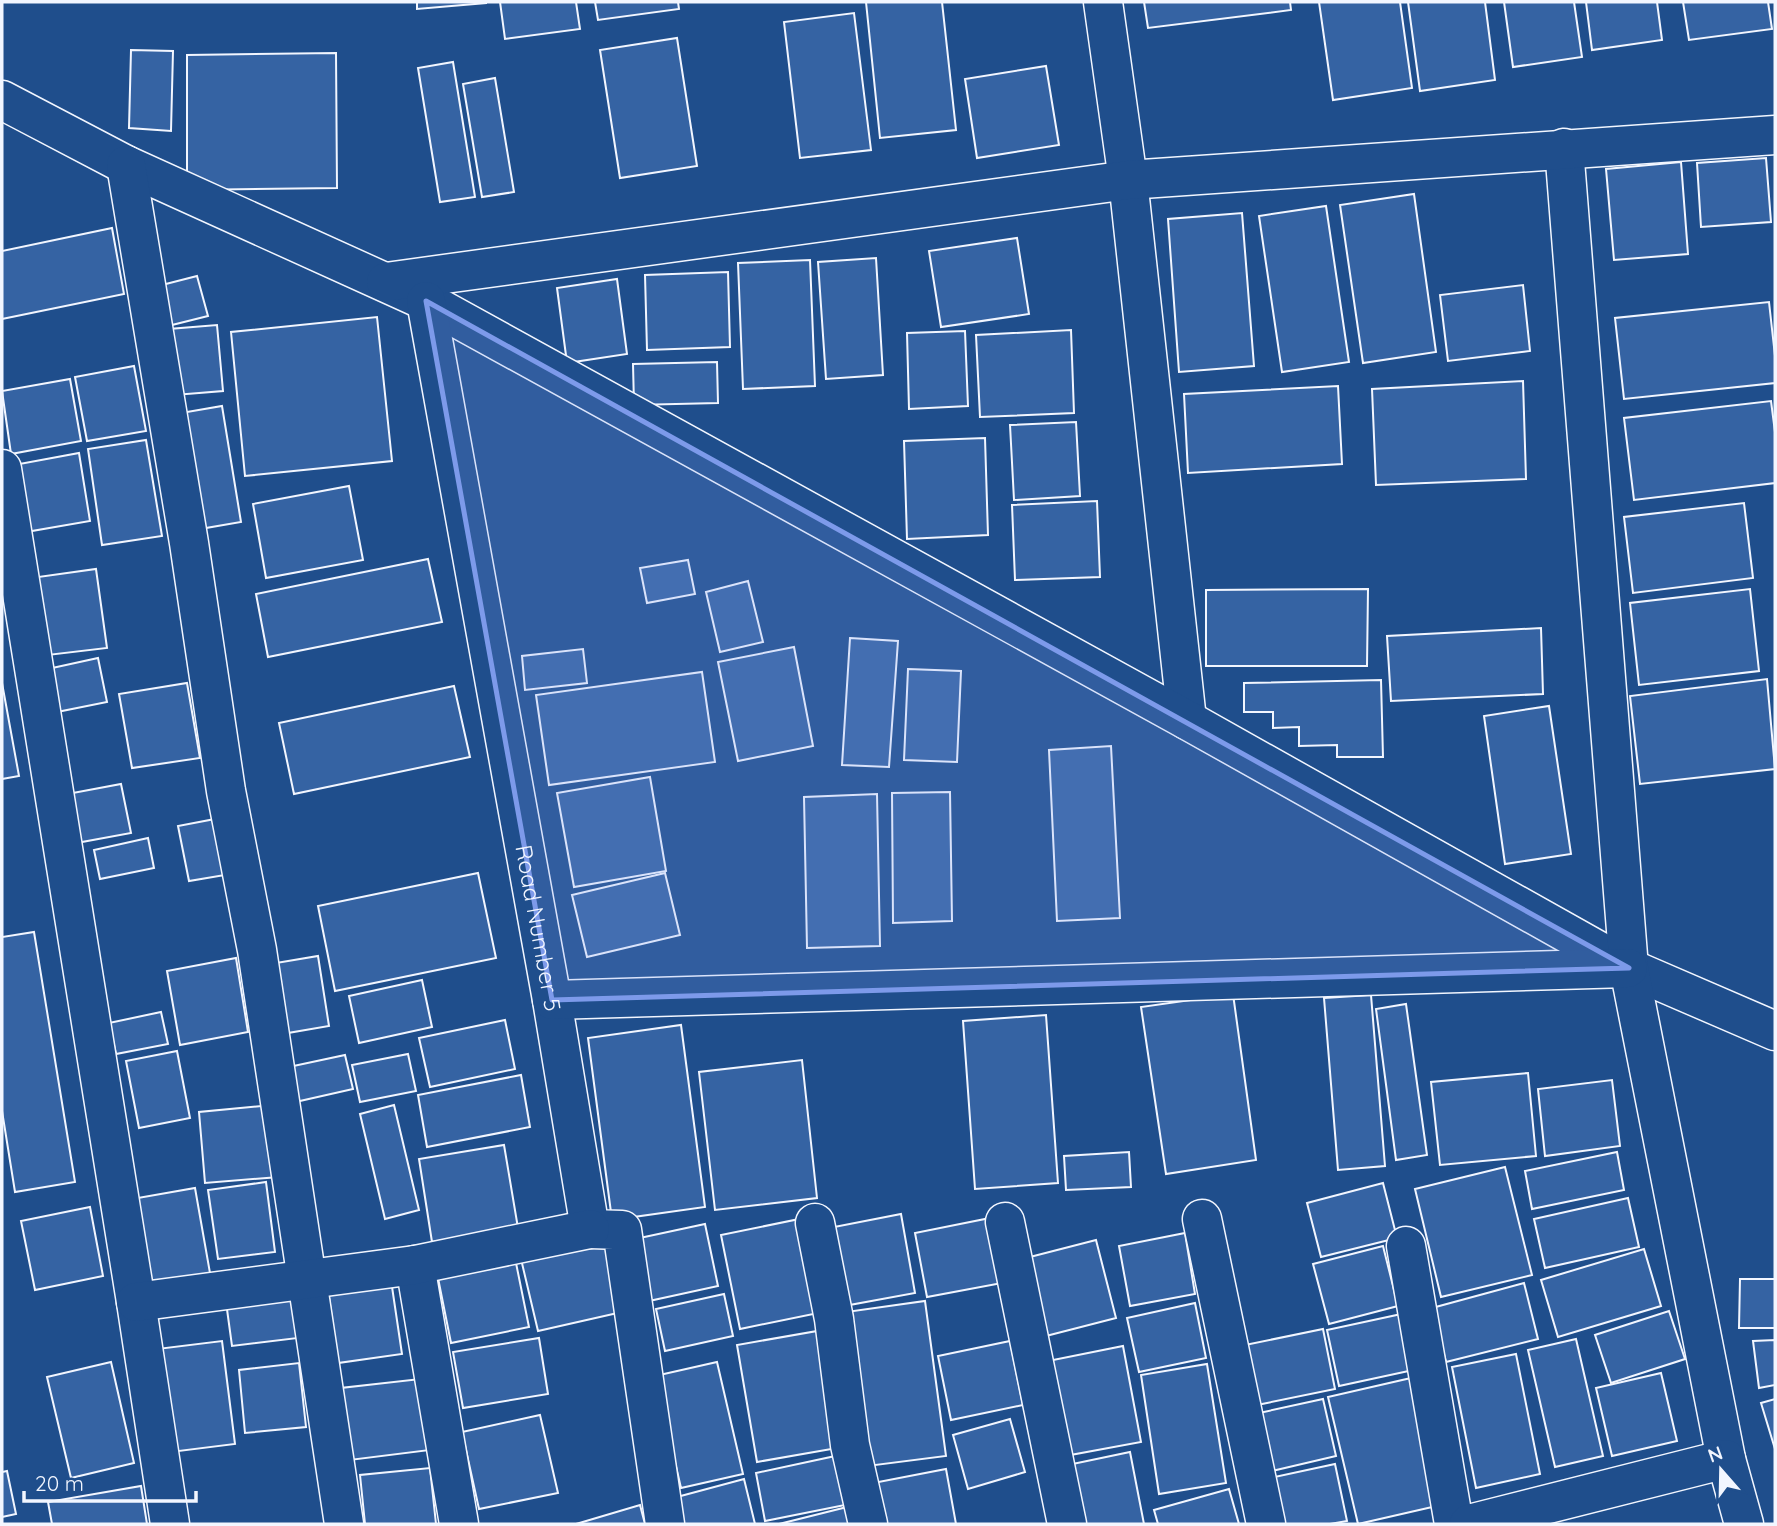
<svg xmlns="http://www.w3.org/2000/svg" width="1777" height="1526" viewBox="0 0 1777 1526" font-family="Quicksand,sans-serif">
  <style>
    .building { fill: #3563a3; stroke: #f2f6ff; stroke-width: 2 }
    .lines { fill: none; stroke-linecap: round; stroke-linejoin: round }
    .minor-casing { stroke: #f2f6ff; stroke-width: 41 }
    .minor { stroke: #1f4e8c; stroke-width: 38 }
    .marked { fill: #7d9aea; fill-opacity: 0.2; stroke: #7d9aea; stroke-width: 5; stroke-linejoin: round }
    .labels { text-anchor: middle; dominant-baseline: central; stroke-width: 5; stroke-linejoin: round; paint-order: stroke }
    .street-label { font-size: 23px; fill: #f2f6ff; stroke: #1f4e8c }
  </style>
  <rect width="100%" height="100%" fill="#1f4e8c"/>
  <!-- building -->
  <g class="building">
    <polygon points="417,2 486,2 486,3 417,9"/>
    <polygon points="500,2 576,2 580,29 505,39"/>
    <polygon points="595,2 678,2 679,9 598,20"/>
    <polygon points="866,2 942,2 956,130 880,138"/>
    <polygon points="1144,2 1290,2 1291,10 1148,28"/>
    <polygon points="1319,2 1400,2 1412,88 1333,100"/>
    <polygon points="1408,2 1485,2 1495,80 1420,91"/>
    <polygon points="1504,2 1574,2 1582,57 1513,67"/>
    <polygon points="1586,2 1657,2 1662,40 1592,50"/>
    <polygon points="1683,2 1768,2 1772,29 1689,40"/>
    <polygon points="854,13 871,150 800,158 784,22"/>
    <polygon points="677,38 697,166 620,178 600,50"/>
    <polygon points="131,50 173,51 171,131 129,128"/>
    <polygon points="336,53 337,188 187,190 187,55"/>
    <polygon points="453,62 475,197 440,202 418,68"/>
    <polygon points="1046,66 1059,145 977,158 965,79"/>
    <polygon points="495,78 514,192 482,197 463,84"/>
    <polygon points="1766,158 1771,222 1701,227 1697,163"/>
    <polygon points="1681,162 1688,254 1614,260 1606,169"/>
    <polygon points="1414,194 1436,352 1363,363 1340,205"/>
    <polygon points="1326,206 1349,362 1282,372 1259,216"/>
    <polygon points="1242,213 1254,366 1179,372 1168,219"/>
    <polygon points="112,228 124,294 2,319 2,251"/>
    <polygon points="1017,238 1029,314 941,327 929,251"/>
    <polygon points="876,258 883,375 826,379 818,262"/>
    <polygon points="810,260 815,386 743,389 738,263"/>
    <polygon points="728,272 730,347 647,350 645,275"/>
    <polygon points="197,276 208,316 168,326 158,286"/>
    <polygon points="617,279 627,354 567,363 557,288"/>
    <polygon points="1523,285 1530,351 1448,361 1440,295"/>
    <polygon points="1769,302 1775,356 1775,383 1624,399 1615,318"/>
    <polygon points="377,317 392,461 245,476 231,332"/>
    <polygon points="217,325 223,391 175,395 169,329"/>
    <polygon points="1071,330 1074,413 980,417 976,335"/>
    <polygon points="965,331 968,406 909,409 907,333"/>
    <polygon points="717,362 718,403 634,405 633,364"/>
    <polygon points="134,366 146,431 87,441 75,377"/>
    <polygon points="70,379 81,441 11,454 2,391"/>
    <polygon points="1523,381 1526,479 1376,485 1372,389"/>
    <polygon points="1338,386 1342,464 1188,473 1184,394"/>
    <polygon points="1771,401 1775,432 1775,483 1634,500 1624,418"/>
    <polygon points="222,406 241,522 200,529 181,413"/>
    <polygon points="1076,422 1080,496 1014,500 1010,425"/>
    <polygon points="985,438 988,535 907,539 904,441"/>
    <polygon points="146,440 162,536 102,545 88,449"/>
    <polygon points="79,453 90,521 26,532 14,465"/>
    <polygon points="349,486 363,560 266,578 253,504"/>
    <polygon points="1097,501 1100,577 1015,580 1012,505"/>
    <polygon points="1744,503 1753,578 1633,593 1624,517"/>
    <polygon points="428,559 442,622 268,657 256,594"/>
    <polygon points="688,560 695,594 647,603 640,568"/>
    <polygon points="96,569 107,648 48,655 38,577"/>
    <polygon points="748,581 763,642 720,652 706,592"/>
    <polygon points="1368,589 1367,666 1206,666 1206,590"/>
    <polygon points="1750,589 1759,671 1639,685 1630,603"/>
    <polygon points="1541,628 1543,694 1391,701 1387,636"/>
    <polygon points="850,638 898,641 889,767 842,765"/>
    <polygon points="794,647 813,746 738,761 718,662"/>
    <polygon points="583,649 587,683 525,690 522,656"/>
    <polygon points="98,658 107,702 52,713 43,670"/>
    <polygon points="908,669 961,671 957,762 904,760"/>
    <polygon points="702,672 715,762 549,785 536,695"/>
    <polygon points="1767,679 1775,769 1640,784 1630,696"/>
    <polygon points="1381,680 1383,757 1337,757 1337,745 1299,746 1299,727 1273,728 1273,712 1244,712 1244,683"/>
    <polygon points="2,683 19,776 2,779"/>
    <polygon points="187,683 200,758 132,768 119,694"/>
    <polygon points="454,686 470,757 294,794 279,723"/>
    <polygon points="1549,706 1571,854 1505,864 1484,716"/>
    <polygon points="1111,746 1120,918 1057,921 1049,750"/>
    <polygon points="650,777 666,871 574,887 557,793"/>
    <polygon points="121,784 131,833 71,844 62,795"/>
    <polygon points="950,792 952,921 893,923 892,793"/>
    <polygon points="877,794 880,946 807,948 804,797"/>
    <polygon points="215,819 225,875 189,881 178,826"/>
    <polygon points="148,838 154,868 100,879 94,850"/>
    <polygon points="478,873 496,958 335,991 318,906"/>
    <polygon points="665,873 680,935 587,957 572,895"/>
    <polygon points="34,932 75,1182 15,1192 2,1111 2,937"/>
    <polygon points="318,956 329,1026 282,1034 270,964"/>
    <polygon points="236,958 248,1032 180,1045 167,971"/>
    <polygon points="422,980 432,1027 359,1043 349,996"/>
    <polygon points="1233,994 1256,1160 1166,1174 1141,1007"/>
    <polygon points="1371,995 1385,1166 1338,1170 1324,998"/>
    <polygon points="1406,1004 1427,1155 1396,1160 1376,1009"/>
    <polygon points="161,1012 168,1044 116,1054 109,1023"/>
    <polygon points="1046,1015 1058,1183 975,1189 963,1021"/>
    <polygon points="505,1020 515,1069 430,1087 419,1038"/>
    <polygon points="681,1025 705,1207 612,1220 588,1038"/>
    <polygon points="177,1051 190,1118 139,1128 126,1061"/>
    <polygon points="408,1054 416,1091 360,1102 352,1065"/>
    <polygon points="345,1055 353,1089 291,1103 284,1068"/>
    <polygon points="802,1060 817,1198 715,1210 699,1072"/>
    <polygon points="1528,1073 1536,1156 1440,1165 1431,1082"/>
    <polygon points="521,1075 530,1127 427,1147 418,1095"/>
    <polygon points="1612,1080 1620,1146 1545,1156 1538,1089"/>
    <polygon points="272,1105 279,1177 205,1183 199,1112"/>
    <polygon points="394,1105 419,1210 385,1219 360,1114"/>
    <polygon points="504,1145 518,1228 432,1242 419,1159"/>
    <polygon points="1129,1152 1131,1187 1066,1190 1064,1156"/>
    <polygon points="1617,1152 1624,1190 1532,1209 1525,1171"/>
    <polygon points="1505,1167 1532,1275 1441,1297 1415,1189"/>
    <polygon points="266,1182 275,1252 218,1259 208,1190"/>
    <polygon points="1383,1183 1397,1238 1321,1257 1307,1203"/>
    <polygon points="195,1188 210,1273 147,1284 132,1199"/>
    <polygon points="1628,1198 1639,1247 1545,1268 1534,1219"/>
    <polygon points="90,1207 103,1276 35,1290 21,1221"/>
    <polygon points="901,1214 915,1293 844,1306 829,1228"/>
    <polygon points="809,1217 828,1311 740,1329 721,1235"/>
    <polygon points="990,1218 1002,1283 927,1297 915,1233"/>
    <polygon points="705,1224 718,1286 649,1301 635,1239"/>
    <polygon points="1185,1233 1195,1294 1130,1306 1119,1246"/>
    <polygon points="605,1240 622,1312 538,1331 521,1259"/>
    <polygon points="1096,1240 1116,1318 1046,1336 1026,1258"/>
    <polygon points="1383,1246 1398,1306 1329,1324 1313,1264"/>
    <polygon points="1644,1249 1661,1306 1558,1337 1541,1280"/>
    <polygon points="516,1263 529,1327 451,1343 438,1278"/>
    <polygon points="1740,1279 1775,1279 1775,1328 1739,1328"/>
    <polygon points="391,1280 402,1354 338,1363 328,1290"/>
    <polygon points="1524,1283 1538,1339 1446,1362 1432,1308"/>
    <polygon points="292,1294 298,1338 232,1346 226,1302"/>
    <polygon points="724,1294 733,1336 665,1351 656,1309"/>
    <polygon points="925,1301 946,1456 860,1467 839,1313"/>
    <polygon points="1195,1303 1206,1358 1139,1372 1127,1318"/>
    <polygon points="1669,1311 1685,1359 1611,1383 1595,1335"/>
    <polygon points="1406,1313 1418,1369 1339,1386 1327,1330"/>
    <polygon points="1323,1329 1335,1389 1257,1405 1245,1345"/>
    <polygon points="823,1330 843,1447 757,1462 737,1345"/>
    <polygon points="539,1338 548,1394 463,1408 453,1352"/>
    <polygon points="1576,1339 1603,1456 1555,1467 1528,1350"/>
    <polygon points="1775,1340 1775,1385 1759,1388 1753,1341"/>
    <polygon points="222,1341 235,1444 171,1452 157,1349"/>
    <polygon points="1010,1341 1023,1405 951,1420 938,1356"/>
    <polygon points="1123,1346 1141,1442 1065,1456 1048,1361"/>
    <polygon points="1516,1354 1540,1474 1476,1488 1452,1367"/>
    <polygon points="111,1362 134,1463 71,1478 47,1377"/>
    <polygon points="717,1362 743,1474 681,1488 655,1376"/>
    <polygon points="299,1363 306,1427 245,1433 239,1370"/>
    <polygon points="1207,1364 1226,1483 1159,1494 1141,1375"/>
    <polygon points="1661,1373 1677,1441 1612,1456 1596,1388"/>
    <polygon points="1411,1378 1441,1505 1358,1524 1328,1397"/>
    <polygon points="420,1379 430,1450 350,1460 341,1388"/>
    <polygon points="1323,1399 1336,1456 1272,1471 1259,1413"/>
    <polygon points="1775,1399 1775,1449 1761,1403"/>
    <polygon points="540,1415 558,1493 479,1509 462,1432"/>
    <polygon points="1010,1419 1025,1472 968,1489 953,1435"/>
    <polygon points="1130,1452 1144,1524 1075,1524 1063,1466"/>
    <polygon points="840,1455 850,1504 765,1521 756,1473"/>
    <polygon points="1335,1464 1347,1521 1330,1524 1270,1524 1261,1480"/>
    <polygon points="430,1468 436,1524 365,1524 360,1475"/>
    <polygon points="946,1469 956,1524 875,1524 868,1484"/>
    <polygon points="7,1471 16,1514 2,1517 2,1472"/>
    <polygon points="744,1479 755,1524 684,1524 677,1497"/>
    <polygon points="141,1486 147,1524 52,1524 48,1502"/>
    <polygon points="1229,1489 1239,1524 1158,1524 1154,1510"/>
    <polygon points="640,1505 645,1524 576,1524"/>
    <polygon points="855,1505 860,1524 779,1524"/>
  </g>
  <g class="lines">
    <defs>
      <g id="minor">
        <polyline points="1103,2 1128,180 1187,720"/>
        <polyline points="2,100 126,165 426,301 1187,720 1629,968 1775,1031"/>
        <polyline points="1564,148 1629,968 1726,1459 1744,1524"/>
        <polyline points="126,165 189,543 226,791 257,950 344,1524"/>
        <polyline points="386,282 1128,180 1775,135"/>
        <path id="s1" d="M426,301L552,1000L590,1229L622,1230L665,1524"/>
        <polyline points="2,469 136,1302 170,1524"/>
        <polyline points="552,1000 1628,968"/>
        <polyline points="1202,1219 1266,1524"/>
        <polyline points="1005,1222 1067,1524"/>
        <polyline points="815,1223 834,1319 850,1445 868,1524"/>
        <polyline points="1406,1246 1454,1524"/>
        <polyline points="415,1265 459,1524"/>
        <polyline points="136,1302 415,1265 590,1229"/>
        <polyline points="1469,1524 1726,1459"/>
      </g>
    </defs>
    <!-- minor casing -->
    <use href="#minor" class="minor-casing"/>
    <!-- minor -->
    <use href="#minor" class="minor"/>
  </g>
  <!-- marked area -->
  <path class="marked" d="M426,301L1629,968L552,1000Z"/>
  <g class="labels">
    <!-- street labels -->
    <g class="street-label">
      <text stroke="none"><textPath href="#s1" startOffset="637">Road Number 5</textPath></text>
    </g>
  </g>
  <!-- border -->
  <rect width="1777" height="1526" fill="none" stroke="#f2f6ff" stroke-width="7"/>
  <!-- north arrow -->
  <g transform="translate(1721 1470) rotate(340)" stroke="#1f4e8c" stroke-width="5" paint-order="stroke">
  <path d="M0-5L12 26L0 18L-12 26Z" fill="#f2f6ff"/>
  <text y="-10" font-size="19" font-weight="bold" text-anchor="middle" fill="#f2f6ff">N</text>
  </g>
  <!-- scale -->
  <path d="M24 1491v10h172v-10" fill="none" stroke="#f2f6ff" stroke-width="3.5"/>
  <text x="35" y="1491" font-size="21" fill="#f2f6ff" stroke="#1f4e8c" stroke-width="5" paint-order="stroke">20 m</text>
</svg>
